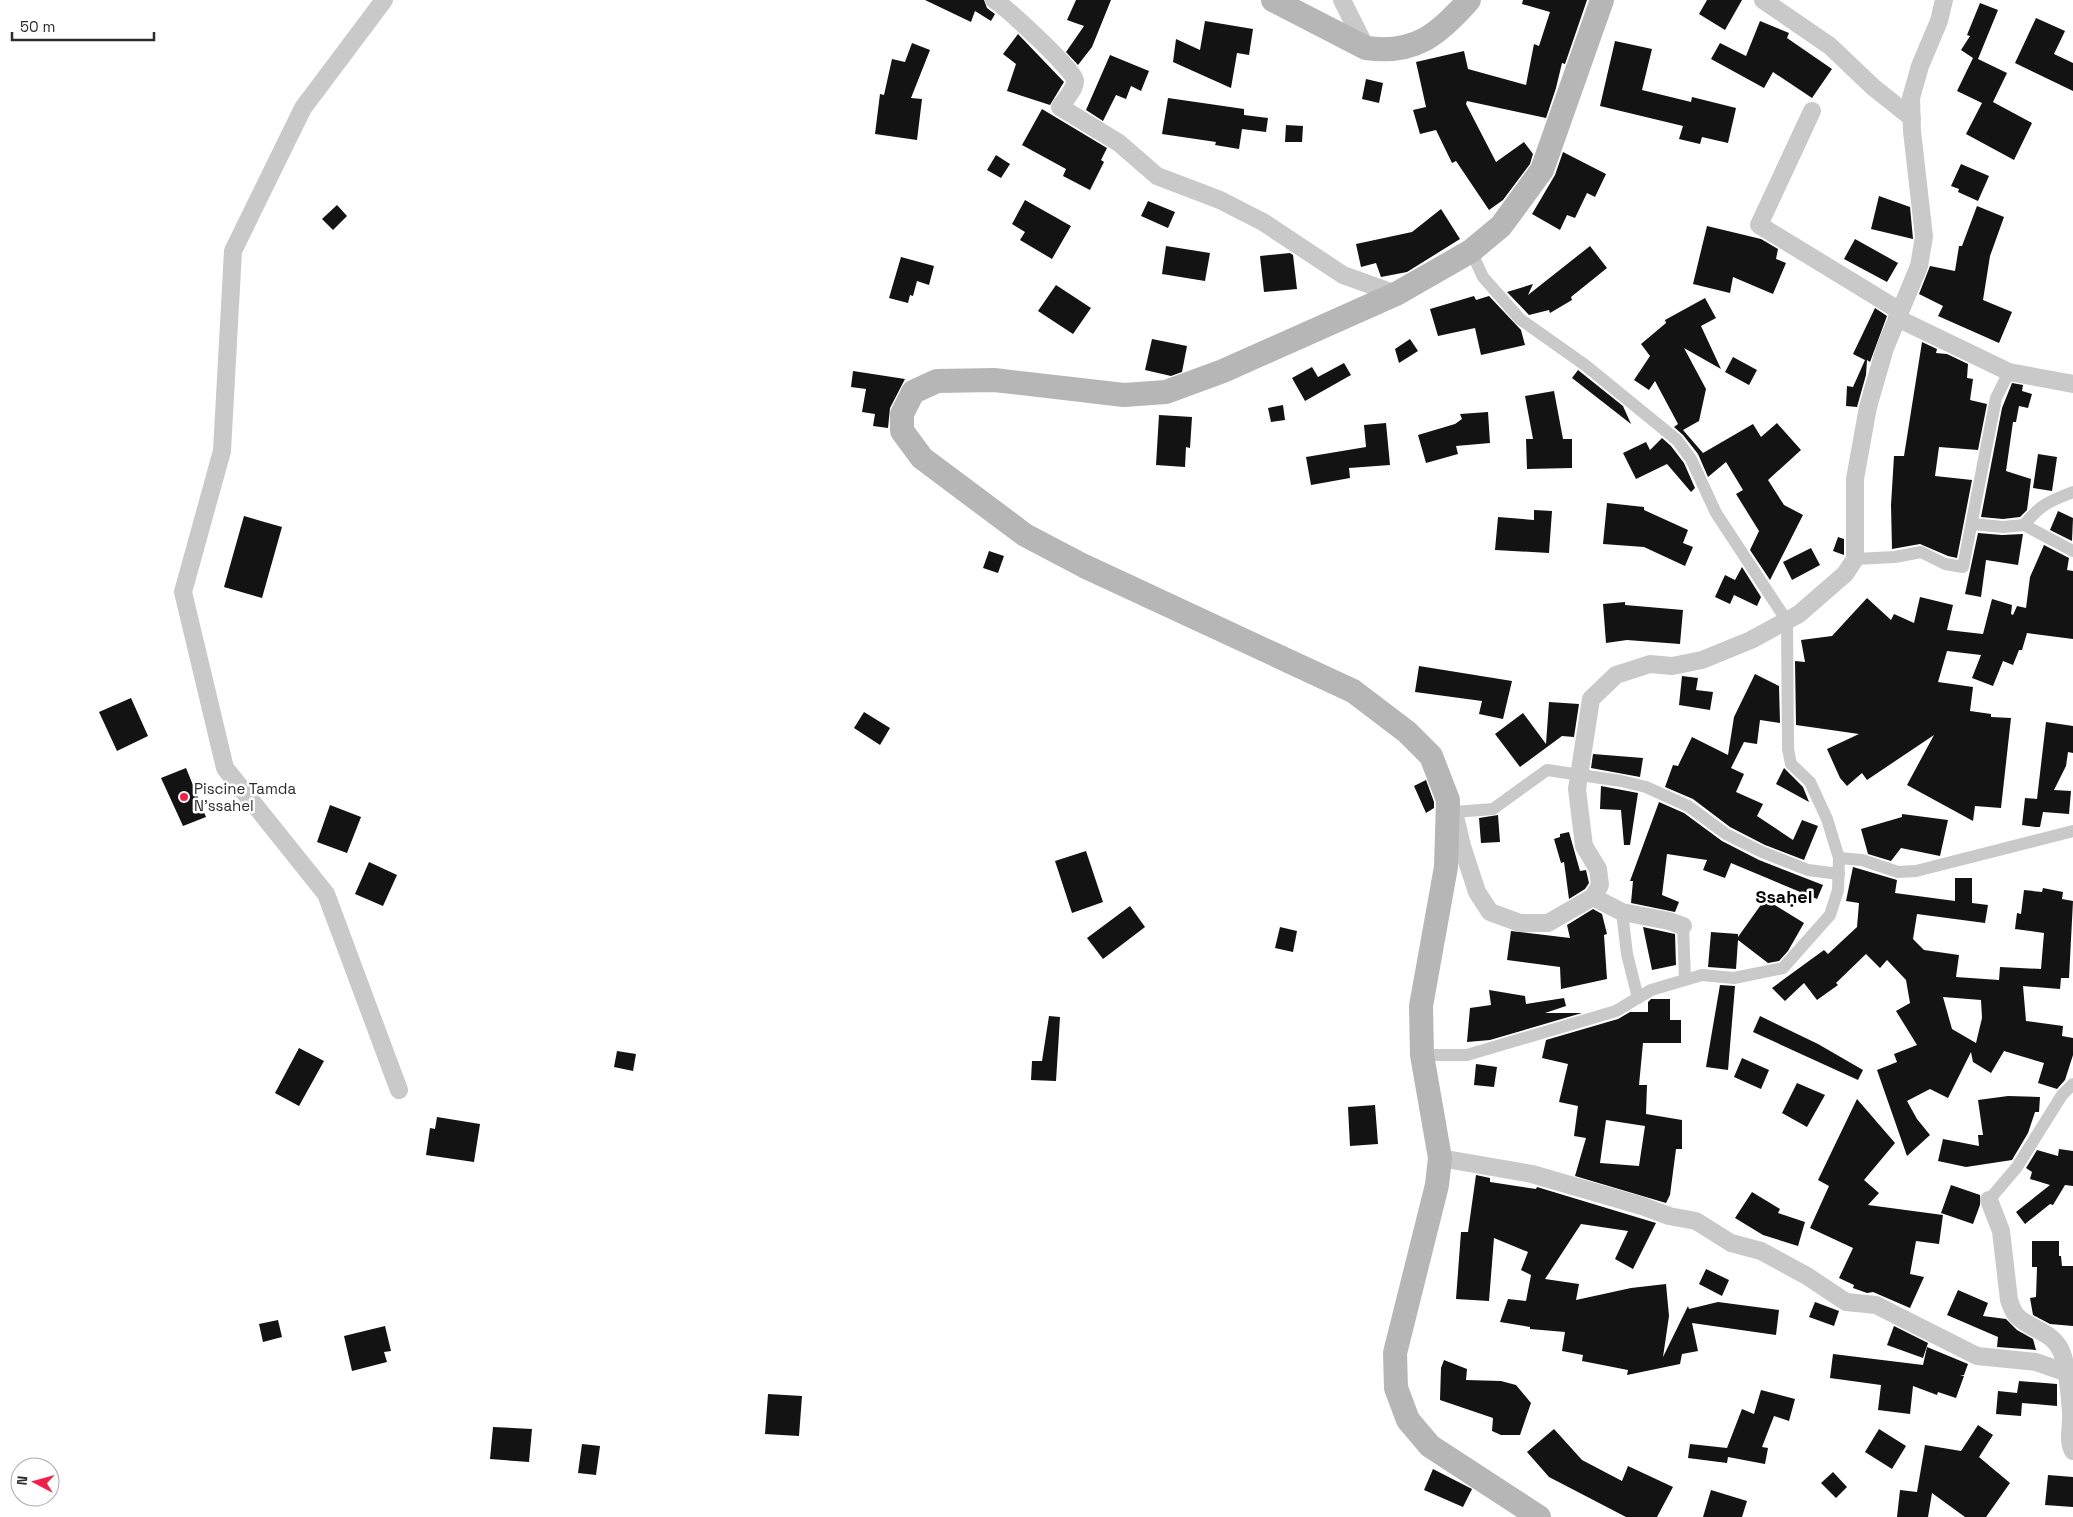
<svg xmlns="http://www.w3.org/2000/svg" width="2073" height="1517" viewBox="0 0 2073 1517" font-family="'Space Grotesk',sans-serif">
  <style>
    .building { fill: #131313; fill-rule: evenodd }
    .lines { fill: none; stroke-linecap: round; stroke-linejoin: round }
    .pedestrian { stroke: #c9c9c9; stroke-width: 12 }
    .minor { stroke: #c9c9c9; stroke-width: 18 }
    .secondary { stroke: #b6b6b6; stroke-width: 24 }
    .poi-dot { fill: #f12049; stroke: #fff; stroke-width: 2 }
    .labels { text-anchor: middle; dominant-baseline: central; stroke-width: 5; stroke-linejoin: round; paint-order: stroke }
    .poi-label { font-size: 15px; fill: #2c2c2c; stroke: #fff; text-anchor: start }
    .quarter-label { font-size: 18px; font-weight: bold; fill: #000; stroke: #fff }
  </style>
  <rect width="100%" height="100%" fill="#fff"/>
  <!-- building -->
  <g class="building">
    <polygon points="925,0 984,0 987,8 995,14 991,21 975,11 971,22"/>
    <polygon points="1076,0 1111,0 1092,47 1078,65 1066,52 1084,26 1067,20"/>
    <polygon points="1523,0 1587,0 1565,64 1562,63 1556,88 1546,118 1467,101 1466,104 1496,162 1524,142 1533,154 1530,164 1503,200 1489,210 1456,161 1452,163 1436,130 1420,134 1413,110 1426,107 1416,62 1464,51 1468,69 1526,85 1534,44 1539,46 1550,12 1522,4"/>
    <polygon points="1707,0 1742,0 1725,30 1699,14"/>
    <polygon points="1980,3 1998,10 1978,59 2007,73 1993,102 2032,123 2014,160 1966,134 1982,103 1957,91 1973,58 1961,50 1970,36 1967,35"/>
    <polygon points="2036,18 2065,31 2054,54 2073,63 2073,91 2015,63"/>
    <polygon points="1205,21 1253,29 1249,55 1237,53 1231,88 1173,62 1176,39 1200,50"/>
    <polygon points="1760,21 1789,33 1787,38 1832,69 1812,98 1773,72 1764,88 1711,59 1720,43 1746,56"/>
    <polygon points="1018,34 1064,82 1050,105 1007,91 1016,64 1003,54"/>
    <polygon points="1615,41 1652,49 1642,90 1691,102 1692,97 1736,108 1728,143 1702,137 1700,144 1679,139 1683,126 1600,106"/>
    <polygon points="912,43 930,50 911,98 922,99 917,140 875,134 880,94 884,95 892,59 905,62"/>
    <polygon points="1110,55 1149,71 1141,91 1131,86 1126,99 1116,95 1103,121 1086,110"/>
    <polygon points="1366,79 1383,83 1379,103 1362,99"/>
    <polygon points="1168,98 1244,109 1244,115 1268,118 1266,132 1242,129 1239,149 1215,145 1216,142 1162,134"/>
    <polygon points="1042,109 1107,148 1101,160 1104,162 1090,190 1063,176 1066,169 1022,145"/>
    <polygon points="1286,125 1303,126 1302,142 1285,142"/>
    <polygon points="1563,152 1606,174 1595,197 1587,193 1575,218 1567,215 1560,230 1532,214 1555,175"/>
    <polygon points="996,155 1010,164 1001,178 987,170"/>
    <polygon points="1961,164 1989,176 1978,201 1958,192 1959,189 1951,186"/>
    <polygon points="1879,196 1910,207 1913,239 1871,229"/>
    <polygon points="1025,200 1071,226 1052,259 1020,240 1025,232 1012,224"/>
    <polygon points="1148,201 1175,212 1168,228 1141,216"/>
    <polygon points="337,205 347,216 333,230 322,219"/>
    <polygon points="1977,206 2004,217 1990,256 1983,300 2012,312 1999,343 1938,316 1943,306 1919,294 1930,266 1955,271 1959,246 1962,246"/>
    <polygon points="1441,209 1460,239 1407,272 1381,277 1376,263 1361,267 1356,244 1412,232"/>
    <polygon points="1707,226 1761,239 1778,249 1776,259 1786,263 1773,294 1733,277 1730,293 1693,284"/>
    <polygon points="1855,239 1898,263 1887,282 1844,259"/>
    <polygon points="1166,246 1210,253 1205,281 1162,274"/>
    <polygon points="1590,246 1607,268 1571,297 1572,300 1550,313 1549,310 1529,315 1507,292 1533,284 1528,295"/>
    <polygon points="1290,253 1293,255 1297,289 1264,292 1260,256"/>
    <polygon points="901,257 934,266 929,285 917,281 913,296 910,295 908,303 889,298"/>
    <polygon points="1056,285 1091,308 1073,334 1038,311"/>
    <polygon points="1474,296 1476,300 1489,296 1521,330 1525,345 1481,355 1475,328 1438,336 1430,309"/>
    <polygon points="1705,298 1716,318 1701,326 1721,369 1684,348 1706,389 1699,421 1683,430 1703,453 1753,424 1761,437 1777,423 1801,450 1768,480 1784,505 1803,515 1770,580 1750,550 1759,531 1736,494 1743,490 1726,462 1708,477 1698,454 1683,435 1674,427 1678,424 1655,381 1649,390 1634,380 1650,356 1641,344 1666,323 1665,320"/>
    <polygon points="1875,308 1887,316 1870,362 1867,360 1866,375 1857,407 1846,406 1847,386 1853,387 1865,360 1853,354"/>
    <polygon points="1152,339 1187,346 1182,372 1171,376 1145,370"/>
    <polygon points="1410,339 1418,351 1399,363 1395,349"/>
    <polygon points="1922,342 1937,349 1936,353 1947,354 1968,364 1967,378 1973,379 1970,400 1987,404 1978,450 1939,447 1935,476 1972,480 1957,558 1948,556 1920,544 1892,549 1891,505 1894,456 1904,456"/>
    <polygon points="1733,357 1757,370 1749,385 1725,372"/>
    <polygon points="1344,363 1351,375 1305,401 1292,378 1312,367 1318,377"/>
    <polygon points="1578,370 1623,406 1631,424 1572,378"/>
    <polygon points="853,371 905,379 890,408 888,428 873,426 875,414 862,412 866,389 851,387"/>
    <polygon points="2012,383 2023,385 2022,391 2032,394 2028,408 2019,406 2016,422 2013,422 2006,471 2031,479 2027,510 2020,517 2003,519 1981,517 2002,408"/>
    <polygon points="1554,391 1563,439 1572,439 1572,468 1527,469 1526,439 1533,439 1525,396"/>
    <polygon points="1283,405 1285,420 1271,422 1268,408"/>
    <polygon points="1488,412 1490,443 1456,446 1458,454 1426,463 1418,435 1455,424 1462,419 1460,414"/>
    <polygon points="1159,415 1192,417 1190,448 1186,447 1185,467 1156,465"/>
    <polygon points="1386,423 1390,465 1349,468 1350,478 1311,485 1306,457 1366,447 1364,425"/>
    <polygon points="1662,438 1671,446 1684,463 1695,488 1691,492 1667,464 1636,479 1623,453 1646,442 1650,450"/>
    <polygon points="2038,454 2057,457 2052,491 2033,488"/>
    <polygon points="1607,503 1644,507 1644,510 1688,530 1683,543 1693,547 1685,566 1644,547 1603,544"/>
    <polygon points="1534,510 1552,511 1549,553 1495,550 1498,517 1534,520"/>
    <polygon points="2058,511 2073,518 2072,541 2050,530"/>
    <polygon points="244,516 282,527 262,598 224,587"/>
    <polygon points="1978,533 2002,535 2023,534 2018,565 1986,560 1981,597 1965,594"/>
    <polygon points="1838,537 1844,539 1844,555 1833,551"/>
    <polygon points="2044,545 2069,558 2067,570 2073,571 2073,639 2027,633 2022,650 2019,650 2013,665 2003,661 1993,686 1972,678 1981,655 1947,651 1938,682 1973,687 1970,711 1991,714 1991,717 2011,718 2001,808 1975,806 1973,821 1907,785 1934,735 1867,780 1862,773 1847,786 1840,778 1827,749 1859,734 1796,725 1795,661 1805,662 1801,640 1832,636 1867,598 1891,620 1894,614 1914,623 1920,597 1953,605 1947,630 1983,634 1992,599 2012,605 2011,614 2013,615 2017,606 2026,608 2030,577"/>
    <polygon points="1811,548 1820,565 1792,580 1783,562"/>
    <polygon points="989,551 1004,556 998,573 983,568"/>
    <polygon points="1742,567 1761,597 1757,606 1734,595 1730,604 1715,597 1725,575 1735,580"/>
    <polygon points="1625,602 1625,605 1683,610 1680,644 1627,640 1606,643 1603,604"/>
    <polygon points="1419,666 1512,681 1503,719 1479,714 1482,701 1415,692"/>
    <polygon points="1755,674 1779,686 1780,723 1760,720 1757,744 1744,742 1731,768 1744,774 1736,792 1763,804 1757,816 1793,840 1802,820 1818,826 1804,860 1765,845 1730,827 1693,799 1665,787 1673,765 1678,766 1692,737 1728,755 1734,717"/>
    <polygon points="1682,676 1698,678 1696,690 1713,692 1710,710 1679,705"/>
    <polygon points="131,698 148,736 117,751 99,712"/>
    <polygon points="1549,702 1579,704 1574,737 1562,736 1520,767 1495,734 1523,713 1546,744"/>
    <polygon points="864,712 890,728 880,745 854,728"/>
    <polygon points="2046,722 2073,726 2073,753 2068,752 2066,766 2054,790 2071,791 2069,814 2043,812 2040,827 2036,827 2022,825 2025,798 2037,799"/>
    <polygon points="1593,754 1643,758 1640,777 1591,768"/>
    <polygon points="186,768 206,817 183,826 161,778"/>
    <polygon points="1784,768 1803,787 1809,802 1776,784"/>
    <polygon points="1426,780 1434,802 1434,808 1426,813 1414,786"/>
    <polygon points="1601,786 1638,793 1630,845 1624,845 1621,810 1600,809"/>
    <polygon points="1659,802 1684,813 1722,841 1759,860 1823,885 1817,899 1731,863 1725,878 1703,870 1707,860 1667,854 1662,895 1679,902 1675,912 1631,903 1633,881 1630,881"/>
    <polygon points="330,805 361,817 347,853 317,842"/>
    <polygon points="1902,814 1948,820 1940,856 1901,848 1891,861 1868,854 1861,829 1902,817"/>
    <polygon points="1498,815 1500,842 1481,843 1479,818"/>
    <polygon points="1569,832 1580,871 1586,870 1589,883 1585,889 1569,899 1564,862 1561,863 1554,839 1560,837 1560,834"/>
    <polygon points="1086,851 1103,902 1072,913 1055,861"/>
    <polygon points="369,862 397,875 383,906 355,894"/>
    <path d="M1853,867L1897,880L1895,893L1955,901V878H1972V903L1988,905L1985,923L1917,914L1913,939L1924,950L1959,955L1956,977L1999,980L2000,967L2041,969L2044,933L2015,929L2017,913L2021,914L2024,890L2042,892L2043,888L2063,892L2062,899L2073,901L2069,978H2061L2060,989L2023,986L2026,1021L2063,1026L2062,1036L2073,1038V1055L2065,1080L2057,1089L2038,1083L2044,1063L2004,1051L1991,1073L1973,1062L1971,1052L1948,1098L1930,1089L1907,1101L1917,1119L1930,1135L1907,1156L1877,1070L1897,1062L1894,1054L1917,1045L1896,1011L1910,1003L1906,980L1887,960L1880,968L1866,954L1836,983L1838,985L1817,1000L1804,983L1785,1001L1772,988L1824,950L1828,954L1857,927L1859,903L1846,901ZM1943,997L1981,1000L1982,1018L1976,1043L1952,1029Z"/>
    <polygon points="1765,899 1804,923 1788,951 1779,961 1768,963 1738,940 1736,969 1708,967 1711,932 1738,934 1738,937"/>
    <polygon points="1130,906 1145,927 1103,959 1087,938"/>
    <polygon points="1593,909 1602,914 1607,934 1604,935 1607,979 1561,989 1560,967 1507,960 1511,931 1570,938 1567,925"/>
    <polygon points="1280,927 1297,931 1293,952 1275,948"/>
    <polygon points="1643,927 1675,934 1676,965 1652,970"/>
    <polygon points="1720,985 1735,986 1728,1070 1706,1067"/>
    <polygon points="1489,990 1525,996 1526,1004 1564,998 1566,1006 1545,1013 1582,1013 1490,1040 1467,1042 1470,1008 1491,1005"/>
    <path d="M1651,999H1670V1020H1681V1043H1643L1639,1085H1647L1646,1114L1682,1120V1149H1676L1670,1195L1666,1203L1575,1176L1586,1138L1574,1136L1578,1106L1559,1102L1568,1064L1542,1058L1546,1040L1618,1019L1630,1012H1648V1002ZM1606,1120L1645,1126L1639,1166L1600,1163Z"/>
    <polygon points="1049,1016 1060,1017 1056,1081 1031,1080 1032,1061 1042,1061"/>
    <polygon points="1760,1016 1818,1044 1863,1070 1858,1080 1753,1032"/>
    <polygon points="299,1048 324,1061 299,1106 275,1093"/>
    <polygon points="617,1051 636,1054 633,1071 614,1067"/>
    <polygon points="1742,1058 1769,1070 1761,1089 1734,1077"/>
    <polygon points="1476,1064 1497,1067 1494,1087 1474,1085"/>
    <polygon points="1797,1083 1825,1095 1807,1127 1782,1113"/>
    <polygon points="2008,1096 2040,1097 2039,1112 2035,1112 2028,1133 2012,1160 1966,1167 1938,1161 1943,1139 1979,1146 1978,1135 1983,1135 1978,1100"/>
    <polygon points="1857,1099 1895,1143 1864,1180 1879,1193 1868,1205 1943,1215 1939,1244 1916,1241 1910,1274 1924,1277 1910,1308 1873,1292 1867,1293 1853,1288 1854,1285 1839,1278 1853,1248 1810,1228 1829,1186 1818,1180"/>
    <polygon points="1375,1105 1378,1144 1350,1146 1348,1107"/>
    <polygon points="437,1117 480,1124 474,1162 426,1155 430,1128 435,1129"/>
    <polygon points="2059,1149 2073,1151 2073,1186 2065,1185 2053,1205 2050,1204 2025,1224 2016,1212 2050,1185 2030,1179 2032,1172 2026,1168 2037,1150 2058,1156"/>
    <polygon points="1476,1175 1490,1178 1490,1182 1536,1189 1537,1187 1656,1223 1633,1269 1615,1259 1628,1231 1581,1224 1545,1279 1579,1284 1576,1300 1631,1288 1666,1284 1669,1316 1663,1357 1688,1306 1689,1309 1718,1302 1779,1310 1776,1335 1692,1323 1698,1351 1682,1354 1680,1364 1627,1375 1628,1370 1582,1361 1583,1355 1562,1351 1565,1332 1530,1329 1530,1327 1500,1322 1508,1299 1526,1301 1531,1275 1521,1270 1528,1252 1494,1238 1489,1301 1456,1299 1461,1232 1468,1232"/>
    <polygon points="1951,1185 1980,1195 1980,1205 1973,1224 1941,1213"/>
    <polygon points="1752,1192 1780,1209 1778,1213 1805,1222 1798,1246 1763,1235 1735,1218"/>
    <polygon points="2032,1241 2059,1241 2059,1256 2061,1256 2062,1266 2073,1266 2073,1326 2050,1324 2033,1315 2030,1298 2036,1297 2037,1267 2032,1267"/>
    <polygon points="1706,1269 1729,1280 1722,1296 1699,1284"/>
    <polygon points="1958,1290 1988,1303 1983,1316 2006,1319 2017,1330 2033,1339 2036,1350 1997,1347 1998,1337 1947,1315"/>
    <polygon points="1815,1302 1839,1311 1834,1326 1809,1317"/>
    <polygon points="278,1320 282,1337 263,1342 259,1324"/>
    <polygon points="385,1326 391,1351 384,1352 387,1362 352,1371 344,1336"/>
    <polygon points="1894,1326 1928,1343 1923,1358 1887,1345"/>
    <polygon points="1927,1347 1968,1364 1964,1375 1960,1376 1964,1376 1956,1398 1938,1392 1937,1395 1913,1386 1910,1414 1878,1410 1881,1385 1830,1378 1833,1354 1923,1365"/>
    <polygon points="1444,1360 1467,1369 1466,1380 1501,1381 1516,1385 1531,1403 1520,1435 1501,1435 1492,1431 1493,1418 1440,1400 1441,1368"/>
    <polygon points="2019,1381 2057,1384 2057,1406 2022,1403 2021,1416 1996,1414 1998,1391 2017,1393"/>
    <polygon points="1761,1390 1795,1399 1789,1421 1774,1416 1762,1447 1768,1448 1765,1464 1728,1457 1727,1463 1688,1458 1690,1444 1727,1448 1742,1409 1754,1414"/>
    <polygon points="768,1394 802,1396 799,1436 765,1434"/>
    <polygon points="1978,1425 1993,1435 1979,1457 2010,1483 1986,1517 1965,1517 1932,1493 1928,1517 1897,1517 1900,1490 1917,1492 1925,1445 1961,1451"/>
    <polygon points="493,1427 532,1429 529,1462 490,1459"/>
    <polygon points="1554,1429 1582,1460 1622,1481 1628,1466 1673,1487 1657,1517 1626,1517 1549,1477 1527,1452"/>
    <polygon points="1879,1429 1906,1446 1892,1469 1865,1452"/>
    <polygon points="582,1444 600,1446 596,1475 578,1473"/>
    <polygon points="1433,1469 1472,1489 1463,1507 1424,1490"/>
    <polygon points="1833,1472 1847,1487 1836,1498 1821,1483"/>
    <polygon points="2048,1475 2073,1477 2073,1507 2045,1505"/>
    <polygon points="1711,1490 1747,1501 1742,1517 1703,1517"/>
  </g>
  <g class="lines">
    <!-- pedestrian -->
    <g class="pedestrian">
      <polyline points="1972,524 2003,527 2024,525 2073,551"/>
      <path d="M2024,525C2040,505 2049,501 2073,492"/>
      <polyline points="1855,559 1895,557 1921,552 1945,564 1963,567 1996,398 2009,372"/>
      <polyline points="1454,812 1493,809 1547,770 1621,781 1646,787 1688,806 1726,834 1762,852 1808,870 1839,874"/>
      <polyline points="1839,858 1862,860 1898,872 1916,871 2073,831"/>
      <polyline points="1622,912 1627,954 1638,998"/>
      <polyline points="1683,926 1685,979"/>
      <polyline points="1422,1055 1467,1055 1616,1011 1651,990 1702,975 1734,978 1783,968 1830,915 1838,890 1839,858 1827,819 1810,782 1791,764 1788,749 1787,621 1716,513 1691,459 1677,440 1585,365 1520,319 1483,277 1471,251"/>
      <polyline points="1989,1200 2017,1167 2062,1095 2073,1084"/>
    </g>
    <!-- minor -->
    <g class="minor">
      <polyline points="384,0 303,108 233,251 222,451 183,592 225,768 326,894 399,1090"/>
      <path d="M994,0C1006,7 1073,69 1075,80C1076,88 1065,100 1060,107L1119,143L1157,176L1220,200L1263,222L1343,275L1396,294"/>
      <polyline points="1342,0 1366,48"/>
      <polyline points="1763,0 1830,46 1873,87 1912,118"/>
      <polyline points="1812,111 1759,225 1900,311"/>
      <polyline points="1897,318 2009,372 2073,384"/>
      <polyline points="1454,812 1462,846 1477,892 1490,912 1520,923 1548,923 1593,897 1600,885 1598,869 1584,846 1577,789 1591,699 1616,675 1650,664 1672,666 1702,660 1751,640 1799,614 1845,574 1855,559 1855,479 1868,407 1885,348 1919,266 1924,237 1912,131 1911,98 1920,66 1939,21 1944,0"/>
      <polyline points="1593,897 1622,912 1669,921 1683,926"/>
      <polyline points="1440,1158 1532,1174 1642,1206 1669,1216 1696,1221 1731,1243 1761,1251 1807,1276 1846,1302 1876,1305 1977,1356 2036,1362 2073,1375"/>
      <path d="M1989,1200L2001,1231L2009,1300C2011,1305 2013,1313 2018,1317C2033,1331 2056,1332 2063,1356C2067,1371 2070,1396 2071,1413C2072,1425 2067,1440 2073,1451"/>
    </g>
    <!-- secondary -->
    <g class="secondary">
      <path d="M1273,0L1366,48C1415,55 1439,34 1469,0"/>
      <polyline points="1539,1517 1430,1446 1408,1420 1396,1388 1395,1353 1437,1185 1440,1158 1422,1055 1421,1006 1446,867 1448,800 1431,756 1407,732 1353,691 1084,566 1025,535 922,458 902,431 902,414 913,392 937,381 994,380 1124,395 1166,392 1223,371 1396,294 1471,251 1501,226 1542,170 1602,0"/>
    </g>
  </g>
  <!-- markers -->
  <circle class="poi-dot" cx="184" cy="797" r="5"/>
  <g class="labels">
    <!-- poi labels -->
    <g class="poi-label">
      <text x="194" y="788">Piscine Tamda<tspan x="194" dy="17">N'ssahel</tspan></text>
    </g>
    <!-- quarter labels -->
    <g class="quarter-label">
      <text x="1784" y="896">Ssaḥel</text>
    </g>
  </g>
  <!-- north arrow -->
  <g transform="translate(35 1482) rotate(276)"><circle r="24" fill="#ffffff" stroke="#ababab"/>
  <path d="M0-4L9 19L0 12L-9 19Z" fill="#f12049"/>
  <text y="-8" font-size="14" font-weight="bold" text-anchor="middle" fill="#2c2c2c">N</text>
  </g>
  <!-- scale -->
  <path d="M12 32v8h142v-8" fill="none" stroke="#2c2c2c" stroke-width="2.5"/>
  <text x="20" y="32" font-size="15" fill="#2c2c2c" stroke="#ffffff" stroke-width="4" paint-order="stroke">50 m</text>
</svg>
